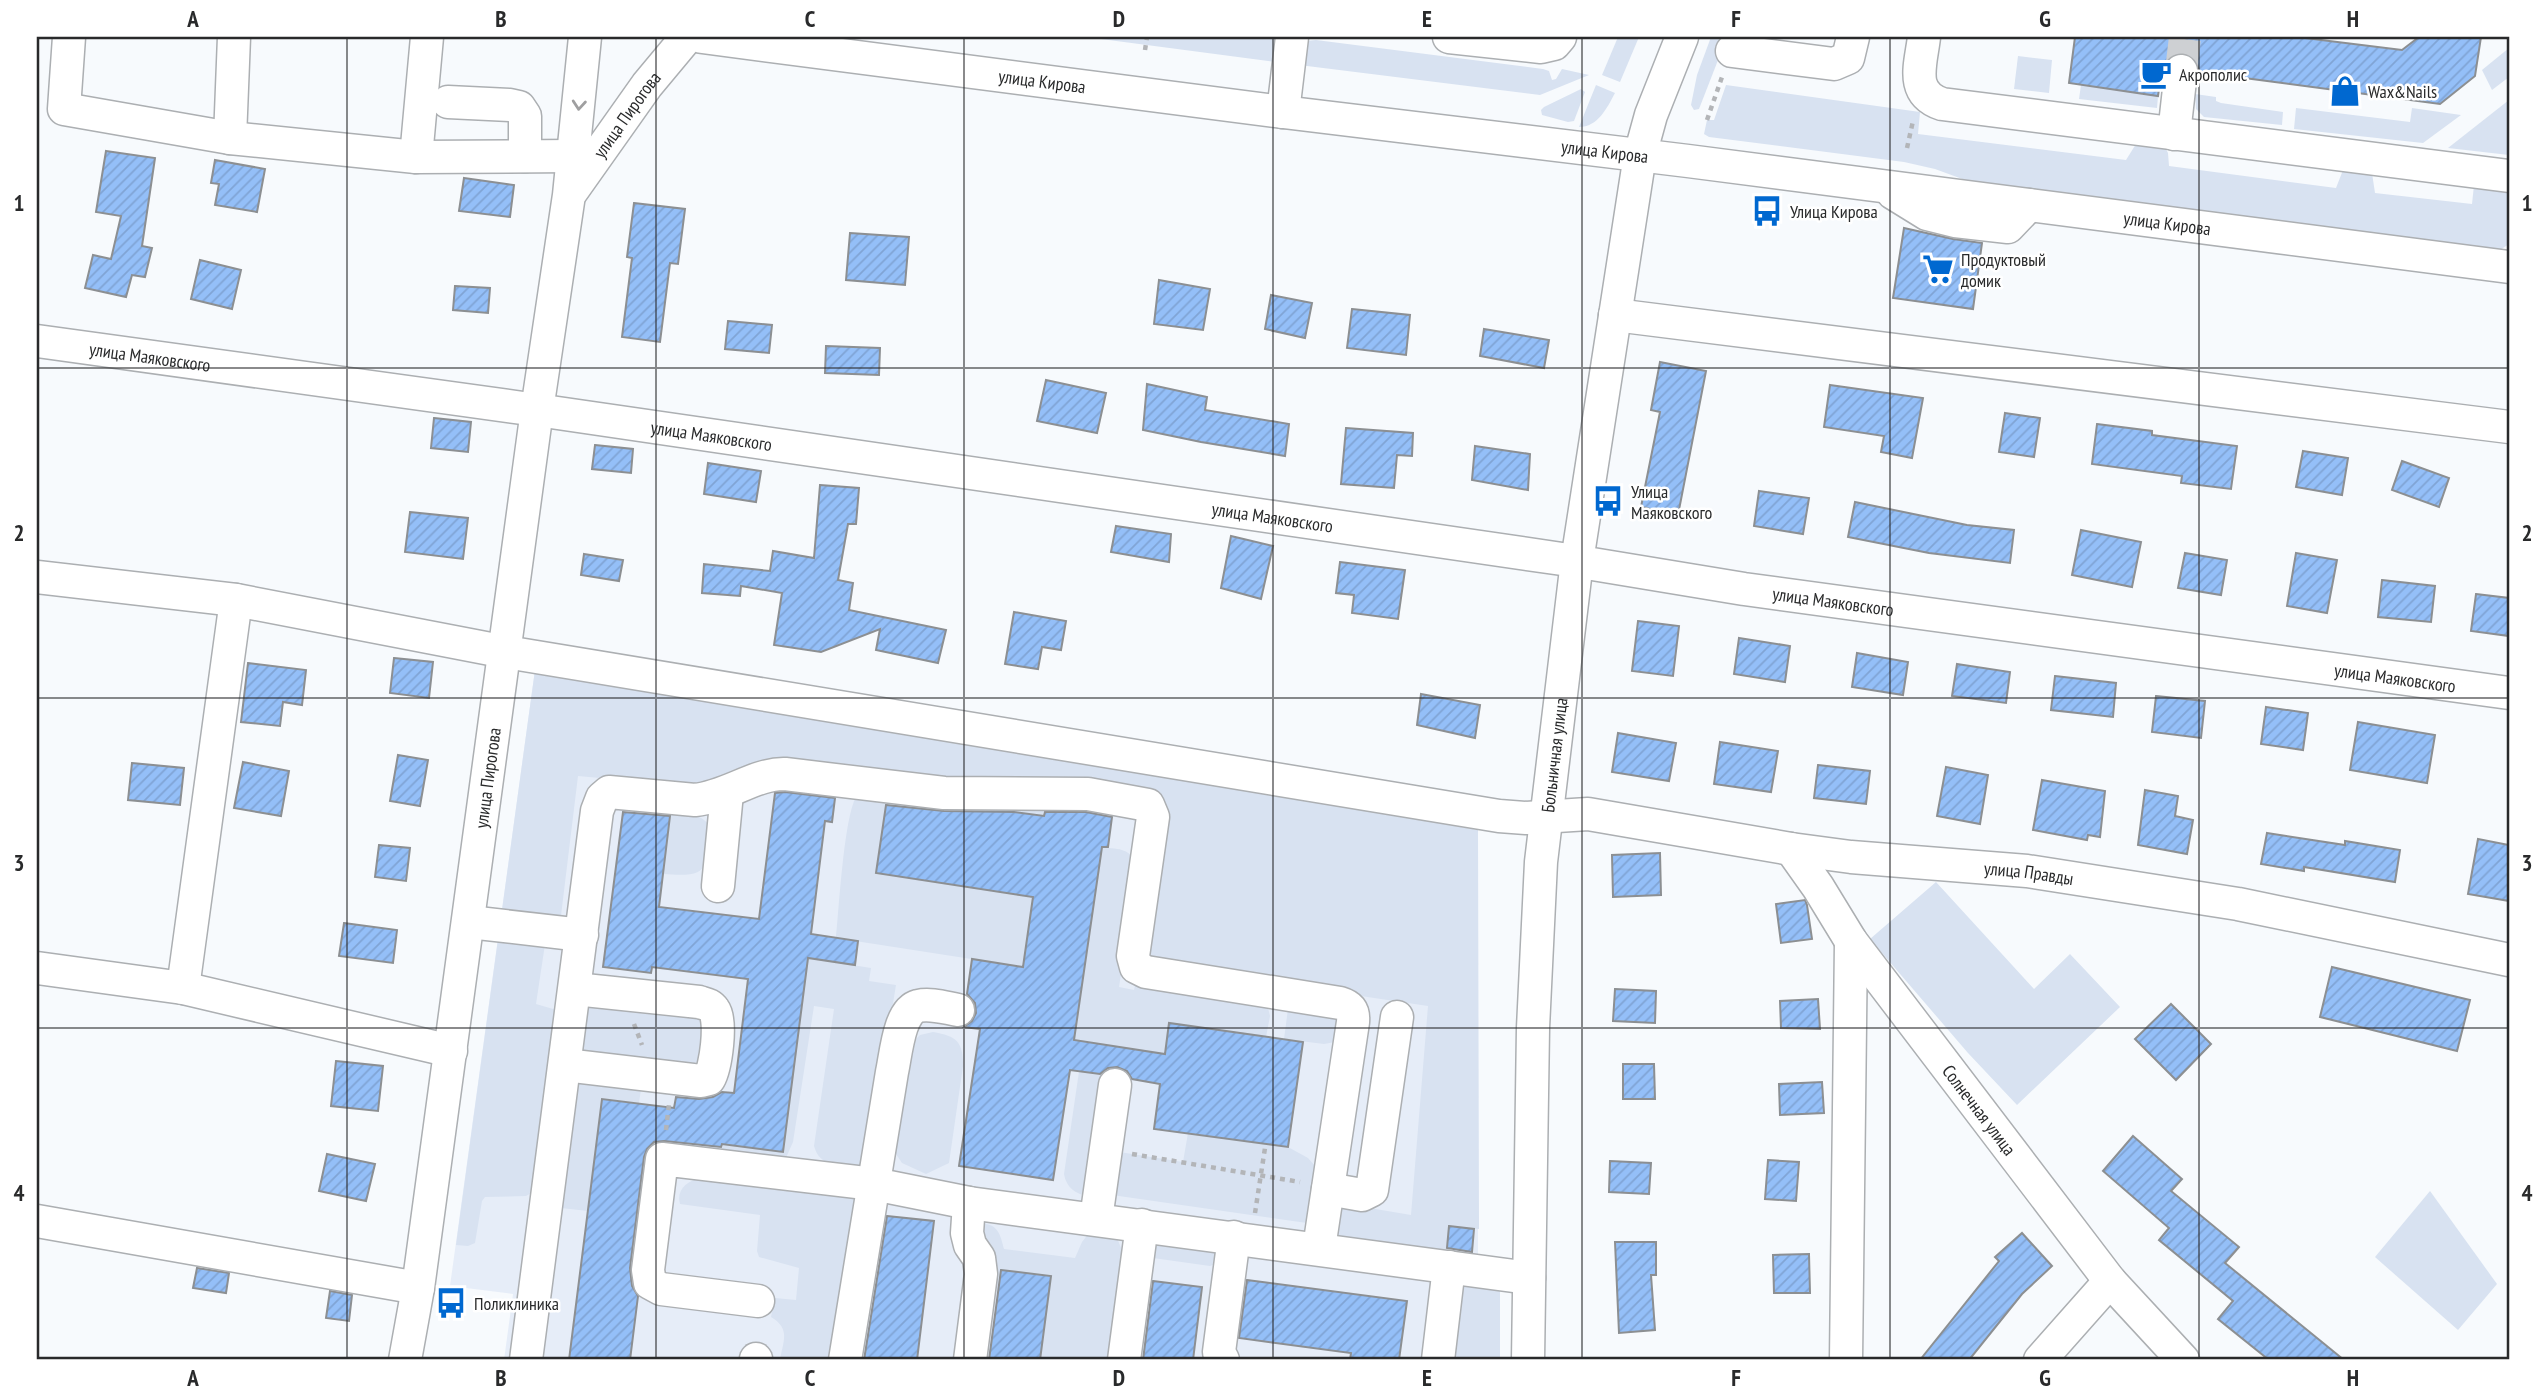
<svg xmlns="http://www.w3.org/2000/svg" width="2546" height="1397" viewBox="0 0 2546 1397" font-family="'PT Sans Narrow',sans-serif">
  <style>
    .built { fill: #e6edf8 }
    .green { fill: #d8e2f1 }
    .building { fill: url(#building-hatch); stroke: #8c8f92; stroke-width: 2 }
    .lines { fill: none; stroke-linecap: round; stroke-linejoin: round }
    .minor-tunnel { stroke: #ced0d3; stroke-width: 32; stroke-dasharray: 32 16; stroke-linecap: butt }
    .minor-casing { stroke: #acafb2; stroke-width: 35 }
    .path { stroke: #b3b5b8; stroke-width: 4.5; stroke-dasharray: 5 5; stroke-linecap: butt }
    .minor { stroke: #fff; stroke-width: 32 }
    .oneway { stroke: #9f9fa0 }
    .grid { fill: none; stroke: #292a2b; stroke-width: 2; stroke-opacity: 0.55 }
    .labels { text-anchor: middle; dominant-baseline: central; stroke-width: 5; stroke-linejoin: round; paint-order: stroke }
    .poi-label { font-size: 18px; fill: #292a2b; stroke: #fff; text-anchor: start }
    .street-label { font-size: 18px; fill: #292a2b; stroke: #fff }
    .neatline { fill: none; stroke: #292a2b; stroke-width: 2.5 }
    .grid-label { font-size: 23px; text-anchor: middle; font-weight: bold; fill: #292a2b }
  </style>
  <defs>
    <pattern id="building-hatch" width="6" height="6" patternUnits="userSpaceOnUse" patternTransform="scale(1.75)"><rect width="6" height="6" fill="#94bff8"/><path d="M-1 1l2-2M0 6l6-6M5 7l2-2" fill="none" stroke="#80a4d5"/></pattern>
  </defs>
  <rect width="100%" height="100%" fill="#f7fafd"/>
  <!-- built -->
  <polygon class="built" points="535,670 1478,830 1478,1360 504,1360 513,1294 450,1286"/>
  <!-- green -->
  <g class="green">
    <polygon points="1086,37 1264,37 1276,40 1276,62"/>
    <polygon points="1618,37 1639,37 1620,82 1602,75"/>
    <polygon points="1711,37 1727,37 1699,109 1694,110 1691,105 1697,75"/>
    <polygon points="1316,40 1543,69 1549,71 1552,80 1556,79 1562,69 1589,75 1540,95 1299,65 1306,41"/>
    <polygon points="2509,48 2509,77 2492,90 2482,70"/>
    <polygon points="2018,56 2052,60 2049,93 2014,89"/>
    <path d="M1596,85L1615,93C1607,108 1598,127 1579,127Z"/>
    <polygon points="1726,85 1920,112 1918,134 2126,160 2136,144 2165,147 2168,153 2169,166 2336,188 2343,170 2372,173 2375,193 2472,204 2474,185 2509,189 2509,244 2500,250 2488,249 1965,180 1935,169 1904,162 1709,137 1704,134 1707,120 1714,120"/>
    <polygon points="2081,85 2158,96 2157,108 2079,99"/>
    <polygon points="1581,89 1585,92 1574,121 1568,122 1542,115 1541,110 1544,107"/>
    <polygon points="2195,94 2216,97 2216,101 2221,103 2283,112 2282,125 2204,117 2196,109"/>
    <polygon points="2509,100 2509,155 2448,148"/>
    <polygon points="2296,108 2410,122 2412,108 2461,115 2423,143 2294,129"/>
    <polygon points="535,670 1478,830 1479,1229 1449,1226 1446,1252 1329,1236 1333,1212 1346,1204 1411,1215 1428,1006 1167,967 1147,956 1161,802 1089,788 710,788 578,776 559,932 547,931 536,1004 560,1011 533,1192 526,1196 485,1197 482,1201 475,1243 468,1246 456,1245"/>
    <path d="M857,795L1045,809L1023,967L836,938C839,909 844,815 857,795Z"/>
    <path d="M671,813C684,814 700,813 708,824C706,868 713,878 663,874Z"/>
    <path d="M1102,847C1121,850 1130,847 1137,867L1119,987L1134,990L1136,981L1267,1004L1270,1016L1266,1037L1169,1024L1165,1054L1074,1040Z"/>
    <polygon points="1936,882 2034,989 2070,954 2120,1007 2017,1105 1968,1053 1870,939"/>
    <path d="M808,958L871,968L869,981L896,985L868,1155L863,1165L859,1168C840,1165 820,1168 814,1146L834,1009L814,1006L793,1142L785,1160L720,1154L722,1144L783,1151Z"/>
    <path d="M587,1005C603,1007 695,1013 702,1022C708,1031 701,1051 699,1060L690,1066L581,1051Z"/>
    <polygon points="1288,1009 1335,1017 1339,1021 1335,1042 1324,1044 1284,1039"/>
    <path d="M933,1032C957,1036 963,1042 963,1066L949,1163L926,1174L902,1163L894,1151L911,1044L920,1035Z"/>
    <path d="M1081,1058L1103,1061L1101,1074L1110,1076L1089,1196C1076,1195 1066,1187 1064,1174Z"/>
    <polygon points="580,1078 642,1082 639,1103 602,1099 588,1211 561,1208 569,1095"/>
    <polygon points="1188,1133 1288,1147 1308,1158 1316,1167 1307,1223 1112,1195 1113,1151 1183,1162"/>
    <path d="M700,1178L851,1195L858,1203L837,1360H780C783,1341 791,1329 771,1317L775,1298L796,1300L799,1268L759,1257L757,1251L760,1215L680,1204C676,1190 687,1181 700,1178Z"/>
    <polygon points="2430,1191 2497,1284 2458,1330 2375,1257"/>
    <path d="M985,1224C999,1225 1001,1238 1004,1249L1075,1258L1082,1242L1089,1233L1117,1238L1121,1248V1262L1109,1360H1040L1051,1276L1001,1270L998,1290L993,1284L981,1226Z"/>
    <polygon points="1151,1243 1216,1252 1215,1264 1210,1266 1153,1258"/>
    <polygon points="1467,1284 1500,1289 1500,1360 1453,1360 1461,1289"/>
  </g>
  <!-- building -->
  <g class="building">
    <polygon points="2075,37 2297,37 2402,50 2419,37 2481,37 2475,76 2440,104 2199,72 2197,63 2192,57 2182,53 2173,55 2162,67 2158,96 2069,83"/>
    <polygon points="106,151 155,158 142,246 152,248 145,277 132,275 126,297 85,288 93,255 111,259 121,216 96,212"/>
    <polygon points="215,160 265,169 257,212 215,205 219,184 211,183"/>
    <polygon points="464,178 514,185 510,217 459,211"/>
    <polygon points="634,203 685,209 678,264 670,263 660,342 622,337 632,258 627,257"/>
    <polygon points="1904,228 1953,239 1982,243 1973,309 1893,298"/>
    <polygon points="850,233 909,237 905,285 846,280"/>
    <polygon points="200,260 241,270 232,309 191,299"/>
    <polygon points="1159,280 1210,289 1203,330 1154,324"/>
    <polygon points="455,286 490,288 488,313 453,310"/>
    <polygon points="1271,295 1312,303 1305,338 1265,329"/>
    <polygon points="1352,309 1410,315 1406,355 1347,348"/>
    <polygon points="728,321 772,325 769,353 725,349"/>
    <polygon points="1484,329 1549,340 1544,368 1480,356"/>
    <polygon points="826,346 880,348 879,375 825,373"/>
    <polygon points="1660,362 1706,371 1678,515 1641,507 1660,412 1651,410"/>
    <polygon points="1046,380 1106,393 1097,433 1037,421"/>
    <polygon points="1147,384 1207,397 1205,410 1289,424 1285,456 1201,442 1143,430"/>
    <polygon points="1830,385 1923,398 1912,458 1881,452 1884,436 1824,427"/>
    <polygon points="2005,413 2040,418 2034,457 1999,452"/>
    <polygon points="434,418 471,422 468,452 431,448"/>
    <polygon points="2097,424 2152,431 2152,435 2237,446 2231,489 2181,483 2182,476 2092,464"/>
    <polygon points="1346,428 1413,433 1412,456 1397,455 1394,488 1341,484"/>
    <polygon points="595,445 633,449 631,473 592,469"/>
    <polygon points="1475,446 1530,454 1528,490 1472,480"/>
    <polygon points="2303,451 2348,458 2342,495 2296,487"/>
    <polygon points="2402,461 2449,478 2439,507 2392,490"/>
    <polygon points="708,463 761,471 756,502 704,494"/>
    <polygon points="820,485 859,488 856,524 848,524 838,580 853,583 849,610 946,630 938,663 876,650 880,629 821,652 774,645 782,593 741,586 740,596 702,593 704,564 770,571 773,551 814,558"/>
    <polygon points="1759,491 1809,498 1803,534 1754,526"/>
    <polygon points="1855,502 1967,525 2014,530 2010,563 1929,553 1848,537"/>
    <polygon points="410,512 468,518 463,559 405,552"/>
    <polygon points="1116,526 1171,534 1169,562 1111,552"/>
    <polygon points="2081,530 2141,542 2132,587 2072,575"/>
    <polygon points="1231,536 1273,546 1261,599 1221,588"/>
    <polygon points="2185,553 2227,560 2221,595 2178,588"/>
    <polygon points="2296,553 2337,560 2327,613 2287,606"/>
    <polygon points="584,554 623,560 619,581 581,575"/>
    <polygon points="1340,562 1405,570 1398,619 1352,613 1354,595 1336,593"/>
    <polygon points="2382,580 2435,586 2431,622 2378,617"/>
    <polygon points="2476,594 2509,598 2509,636 2471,631"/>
    <polygon points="1014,612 1066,621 1061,650 1042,647 1038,669 1005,664"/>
    <polygon points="1638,621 1679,626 1673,676 1632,671"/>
    <polygon points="1739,638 1790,646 1785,682 1734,674"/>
    <polygon points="1857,653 1908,662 1903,695 1852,687"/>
    <polygon points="394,658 433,662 429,698 390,693"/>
    <polygon points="248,663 306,670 302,705 283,702 280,726 241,722"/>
    <polygon points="1957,664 2010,672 2006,703 1952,696"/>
    <polygon points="2055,676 2116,683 2113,717 2051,710"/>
    <polygon points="1421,694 1480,705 1475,738 1417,725"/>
    <polygon points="2156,696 2205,701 2201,738 2152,732"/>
    <polygon points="2266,707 2308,713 2303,750 2261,744"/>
    <polygon points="2358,722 2435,735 2427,783 2350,770"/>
    <polygon points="1618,733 1676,743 1669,781 1612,772"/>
    <polygon points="1720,742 1778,751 1771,792 1714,784"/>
    <polygon points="398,755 428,760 420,806 390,801"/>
    <polygon points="243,762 289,771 281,816 234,808"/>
    <polygon points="132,763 184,768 180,805 128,800"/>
    <polygon points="1818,765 1870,771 1866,804 1814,798"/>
    <polygon points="1946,767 1988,775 1980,824 1937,816"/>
    <polygon points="2042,780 2105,791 2100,837 2088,835 2087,840 2033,830"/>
    <polygon points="2145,790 2178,796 2175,816 2193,820 2187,854 2138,845"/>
    <polygon points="785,792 835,798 832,822 825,821 811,934 858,941 855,965 808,958 783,1152 722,1144 721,1147 664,1141 654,1142 647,1149 644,1157 630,1268 632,1286 638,1296 630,1360 569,1360 602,1099 674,1108 676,1097 699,1099 713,1097 722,1092 734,1093 748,979 652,967 651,973 603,967 623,812 670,816 659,907 759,919 775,793"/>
    <polygon points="886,805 944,811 1014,812 1044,816 1045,812 1086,812 1112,817 1108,847 1102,847 1074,1040 1165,1054 1169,1023 1303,1042 1288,1147 1154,1129 1160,1084 1132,1079 1127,1071 1117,1067 1108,1068 1100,1074 1070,1070 1053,1180 959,1166 980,1029 964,1027 972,1021 976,1013 975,1003 967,994 972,959 1023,967 1033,897 876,873"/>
    <polygon points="2267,833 2345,845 2345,841 2400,850 2395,882 2304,867 2304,871 2261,864"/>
    <polygon points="2478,839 2509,845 2509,901 2468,894"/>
    <polygon points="379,845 410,848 406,881 375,877"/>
    <polygon points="1660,853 1661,895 1613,897 1612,855"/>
    <polygon points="1805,900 1807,905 1812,939 1781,943 1776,904"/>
    <polygon points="344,923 397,930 393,963 339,956"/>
    <polygon points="2332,967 2470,1000 2457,1051 2320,1017"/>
    <polygon points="1615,989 1656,991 1655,1023 1613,1021"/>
    <polygon points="1818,999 1820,1029 1781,1028 1780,1001"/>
    <polygon points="2171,1004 2211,1044 2176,1080 2135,1039"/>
    <polygon points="336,1061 383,1066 378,1111 331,1106"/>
    <polygon points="1623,1064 1654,1064 1655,1099 1623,1099"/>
    <polygon points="1822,1082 1824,1113 1780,1115 1779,1084"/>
    <polygon points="2133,1136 2182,1179 2171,1191 2239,1247 2225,1263 2344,1360 2269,1360 2218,1319 2233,1301 2159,1240 2169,1228 2103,1171"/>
    <polygon points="327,1154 375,1164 366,1201 319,1191"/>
    <polygon points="1768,1160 1799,1162 1796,1201 1765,1199"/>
    <polygon points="1610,1161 1651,1163 1649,1194 1609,1192"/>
    <polygon points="887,1216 934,1221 917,1360 864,1360"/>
    <polygon points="1449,1226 1474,1229 1472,1252 1447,1248"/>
    <polygon points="2022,1233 2052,1266 2022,1294 1969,1360 1920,1360 1999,1261 1995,1257"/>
    <polygon points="1615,1242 1656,1242 1656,1275 1651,1275 1655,1330 1619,1333"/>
    <polygon points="1809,1254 1810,1293 1774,1293 1773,1255"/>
    <polygon points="197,1268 229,1273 226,1293 193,1288"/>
    <polygon points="1001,1270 1051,1276 1040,1360 989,1360"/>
    <polygon points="1247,1280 1407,1301 1399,1360 1350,1360 1351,1353 1239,1338"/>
    <polygon points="1153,1281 1202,1287 1193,1360 1143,1360"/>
    <polygon points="330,1291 352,1295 349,1321 326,1318"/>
  </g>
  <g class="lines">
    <!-- minor-tunnel -->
    <polyline class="minor-tunnel" points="2181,71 2185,37"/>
    <defs>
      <g id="minor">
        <polyline points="69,37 64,109 230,138 416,157 574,156"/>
        <path id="s1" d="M702,37L1283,112L1688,161L2509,267"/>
        <polyline points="1449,37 1541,47 1554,44 1560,37"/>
        <path d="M1924,37C1921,64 1909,93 1942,104L2509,176"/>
        <polyline points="1732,51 1834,64 1848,58 1853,37"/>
        <polyline points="448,102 510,105 519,107 525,116 525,156"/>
        <polyline points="1283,112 1292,37"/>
        <polyline points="2174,134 2181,71"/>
        <polyline points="230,138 234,37"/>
        <polyline points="416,157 427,37"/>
        <path id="s2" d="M572,191L647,85L687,37"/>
        <polyline points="1893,193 1927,214 1955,221 2008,227 2029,205"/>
        <polyline points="1615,315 2509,427"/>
        <path id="s3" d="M37,341L537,410L1562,559L1744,589L2509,693"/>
        <path id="s4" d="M37,577L236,600L506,652L1499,816L1526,818L1588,814L1791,849L1851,857L2027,871L2238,904L2509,960"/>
        <path id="s5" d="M1791,849L1818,887L1851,941L2110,1281L2183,1360"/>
        <polyline points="718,886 727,793"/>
        <polyline points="469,922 582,935"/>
        <polyline points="37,968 183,988 451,1051"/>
        <polyline points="183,988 236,600"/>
        <path d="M565,1065L701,1081L709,1079C716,1067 722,1021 714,1010C710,1004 705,1004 699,1002L575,989"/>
        <polyline points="1328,1189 1362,1195 1372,1190 1397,1017"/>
        <polyline points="969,1203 967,1233 970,1245 979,1258 981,1274 970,1360"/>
        <polyline points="1096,1219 1115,1085"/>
        <polyline points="37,1221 418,1288"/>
        <polyline points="758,1301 661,1289 650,1283 648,1270 662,1159 874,1184 969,1203 1529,1278"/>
        <path id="s6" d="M405,1360L418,1288L537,410L569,195L585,37"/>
        <path d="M526,1360L597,811L602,798L609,792L695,800C727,797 756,773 785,774L944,793L1088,794L1148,805L1153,817L1133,956L1136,967L1146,972L1340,1003C1350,1006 1354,1011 1353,1022L1319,1248"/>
        <polyline points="756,1360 756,1359"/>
        <path d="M845,1360L892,1072C896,1054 899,1011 918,1006C931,1003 946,1008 958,1010"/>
        <polyline points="1124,1360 1142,1225"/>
        <polyline points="1223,1360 1219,1352 1234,1237"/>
        <polyline points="1438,1360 1449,1267"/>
        <path id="s7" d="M1528,1360L1533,1028L1541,862L1577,561L1640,155L1651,115L1682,37"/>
        <polyline points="1846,1360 1851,941"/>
        <polyline points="2040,1360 2110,1281"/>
      </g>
    </defs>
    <!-- minor casing -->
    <use href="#minor" class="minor-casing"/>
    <!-- path -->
    <g class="path">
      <polyline points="1145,50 1147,37"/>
      <polyline points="1707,120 1722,77"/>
      <polyline points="1907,148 1913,121"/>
      <polyline points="634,1024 642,1045"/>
      <polyline points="666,1130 669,1104"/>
      <polyline points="1132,1154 1300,1182"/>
      <polyline points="1255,1213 1265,1148"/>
    </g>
    <!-- minor -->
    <use href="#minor" class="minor"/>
  </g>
  <!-- one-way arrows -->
  <defs><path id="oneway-chevron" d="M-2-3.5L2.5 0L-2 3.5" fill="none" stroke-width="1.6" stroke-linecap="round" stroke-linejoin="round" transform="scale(1.75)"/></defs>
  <use class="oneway" href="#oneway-chevron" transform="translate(579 105) rotate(95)"/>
  <!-- grid -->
  <path class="grid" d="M347,37V1360M656,37V1360M964,37V1360M1273,37V1360M1582,37V1360M1890,37V1360M2199,37V1360M37,368H2509M37,698H2509M37,1028H2509"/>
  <!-- icons -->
  <defs>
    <symbol id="cafe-bare" viewBox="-9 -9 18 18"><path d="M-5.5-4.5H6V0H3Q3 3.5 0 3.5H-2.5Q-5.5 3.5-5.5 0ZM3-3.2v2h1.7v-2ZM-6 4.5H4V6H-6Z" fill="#0068d0" stroke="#fff" stroke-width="2.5" paint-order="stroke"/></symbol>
    <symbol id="shop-bare" viewBox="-9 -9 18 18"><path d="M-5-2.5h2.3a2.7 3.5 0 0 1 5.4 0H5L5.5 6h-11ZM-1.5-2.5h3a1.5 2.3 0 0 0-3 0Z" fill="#0068d0" stroke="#fff" stroke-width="2.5" paint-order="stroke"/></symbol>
    <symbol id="bus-bare" viewBox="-9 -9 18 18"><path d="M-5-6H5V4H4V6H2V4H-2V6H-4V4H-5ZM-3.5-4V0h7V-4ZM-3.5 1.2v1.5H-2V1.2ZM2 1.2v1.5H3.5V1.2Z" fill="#0068d0" stroke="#fff" stroke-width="2.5" paint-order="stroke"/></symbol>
    <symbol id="supermarket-bare" viewBox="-9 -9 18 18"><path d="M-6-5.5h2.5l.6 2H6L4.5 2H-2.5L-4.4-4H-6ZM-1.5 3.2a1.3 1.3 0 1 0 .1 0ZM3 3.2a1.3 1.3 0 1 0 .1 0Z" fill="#0068d0" stroke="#fff" stroke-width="2.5" paint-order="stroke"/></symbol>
  </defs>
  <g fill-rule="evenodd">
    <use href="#cafe-bare" x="2134" y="52" width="44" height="44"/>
    <use href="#shop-bare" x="2323" y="69" width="44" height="44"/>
    <use href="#bus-bare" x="1745" y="189" width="44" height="44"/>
    <use href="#supermarket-bare" x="1916" y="247" width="44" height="44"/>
    <use href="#bus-bare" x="1586" y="479" width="44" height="44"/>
    <use href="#bus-bare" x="429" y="1281" width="44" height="44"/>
  </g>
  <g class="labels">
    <!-- poi labels -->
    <g class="poi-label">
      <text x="2179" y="74">Акрополис</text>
      <text x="2368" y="91">Wax&amp;Nails</text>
      <text x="1790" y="211">Улица Кирова</text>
      <text x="1961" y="259">Продуктовый<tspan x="1961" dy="21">домик</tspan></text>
      <text x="1631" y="491">Улица<tspan x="1631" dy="21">Маяковского</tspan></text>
      <text x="474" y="1303">Поликлиника</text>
    </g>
    <!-- street labels -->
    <g class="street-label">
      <text stroke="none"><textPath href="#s1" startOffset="343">улица Кирова</textPath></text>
      <text stroke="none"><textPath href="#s2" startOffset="94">улица Пирогова</textPath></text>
      <text stroke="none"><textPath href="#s1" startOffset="910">улица Кирова</textPath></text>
      <text stroke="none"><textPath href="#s1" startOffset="1477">улица Кирова</textPath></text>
      <text stroke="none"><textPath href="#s3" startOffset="114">улица Маяковского</textPath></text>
      <text stroke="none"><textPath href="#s3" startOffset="681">улица Маяковского</textPath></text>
      <text stroke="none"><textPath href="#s3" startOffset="1248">улица Маяковского</textPath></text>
      <text stroke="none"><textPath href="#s3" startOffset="1815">улица Маяковского</textPath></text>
      <text stroke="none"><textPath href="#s3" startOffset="2382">улица Маяковского</textPath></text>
      <text stroke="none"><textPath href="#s7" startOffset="606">Больничная улица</textPath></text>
      <text stroke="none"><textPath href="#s6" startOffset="588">улица Пирогова</textPath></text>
      <text stroke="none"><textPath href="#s4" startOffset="2016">улица Правды</textPath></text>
      <text stroke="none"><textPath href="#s5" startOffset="322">Солнечная улица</textPath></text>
    </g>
  </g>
  <!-- border -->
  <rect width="2546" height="1397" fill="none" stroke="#ffffff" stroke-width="77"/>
  <rect x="38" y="38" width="2470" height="1320" class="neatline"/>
  <g class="grid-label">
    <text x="193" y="27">A</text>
    <text x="501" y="27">B</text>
    <text x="810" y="27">C</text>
    <text x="1119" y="27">D</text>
    <text x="1427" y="27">E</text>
    <text x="1736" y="27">F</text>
    <text x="2045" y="27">G</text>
    <text x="2353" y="27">H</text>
    <text x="19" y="211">1</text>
    <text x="2527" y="211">1</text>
    <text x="19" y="541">2</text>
    <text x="2527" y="541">2</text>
    <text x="19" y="871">3</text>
    <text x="2527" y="871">3</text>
    <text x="19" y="1201">4</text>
    <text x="2527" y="1201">4</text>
    <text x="193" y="1386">A</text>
    <text x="501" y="1386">B</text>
    <text x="810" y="1386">C</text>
    <text x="1119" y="1386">D</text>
    <text x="1427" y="1386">E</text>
    <text x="1736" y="1386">F</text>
    <text x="2045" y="1386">G</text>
    <text x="2353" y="1386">H</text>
  </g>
</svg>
